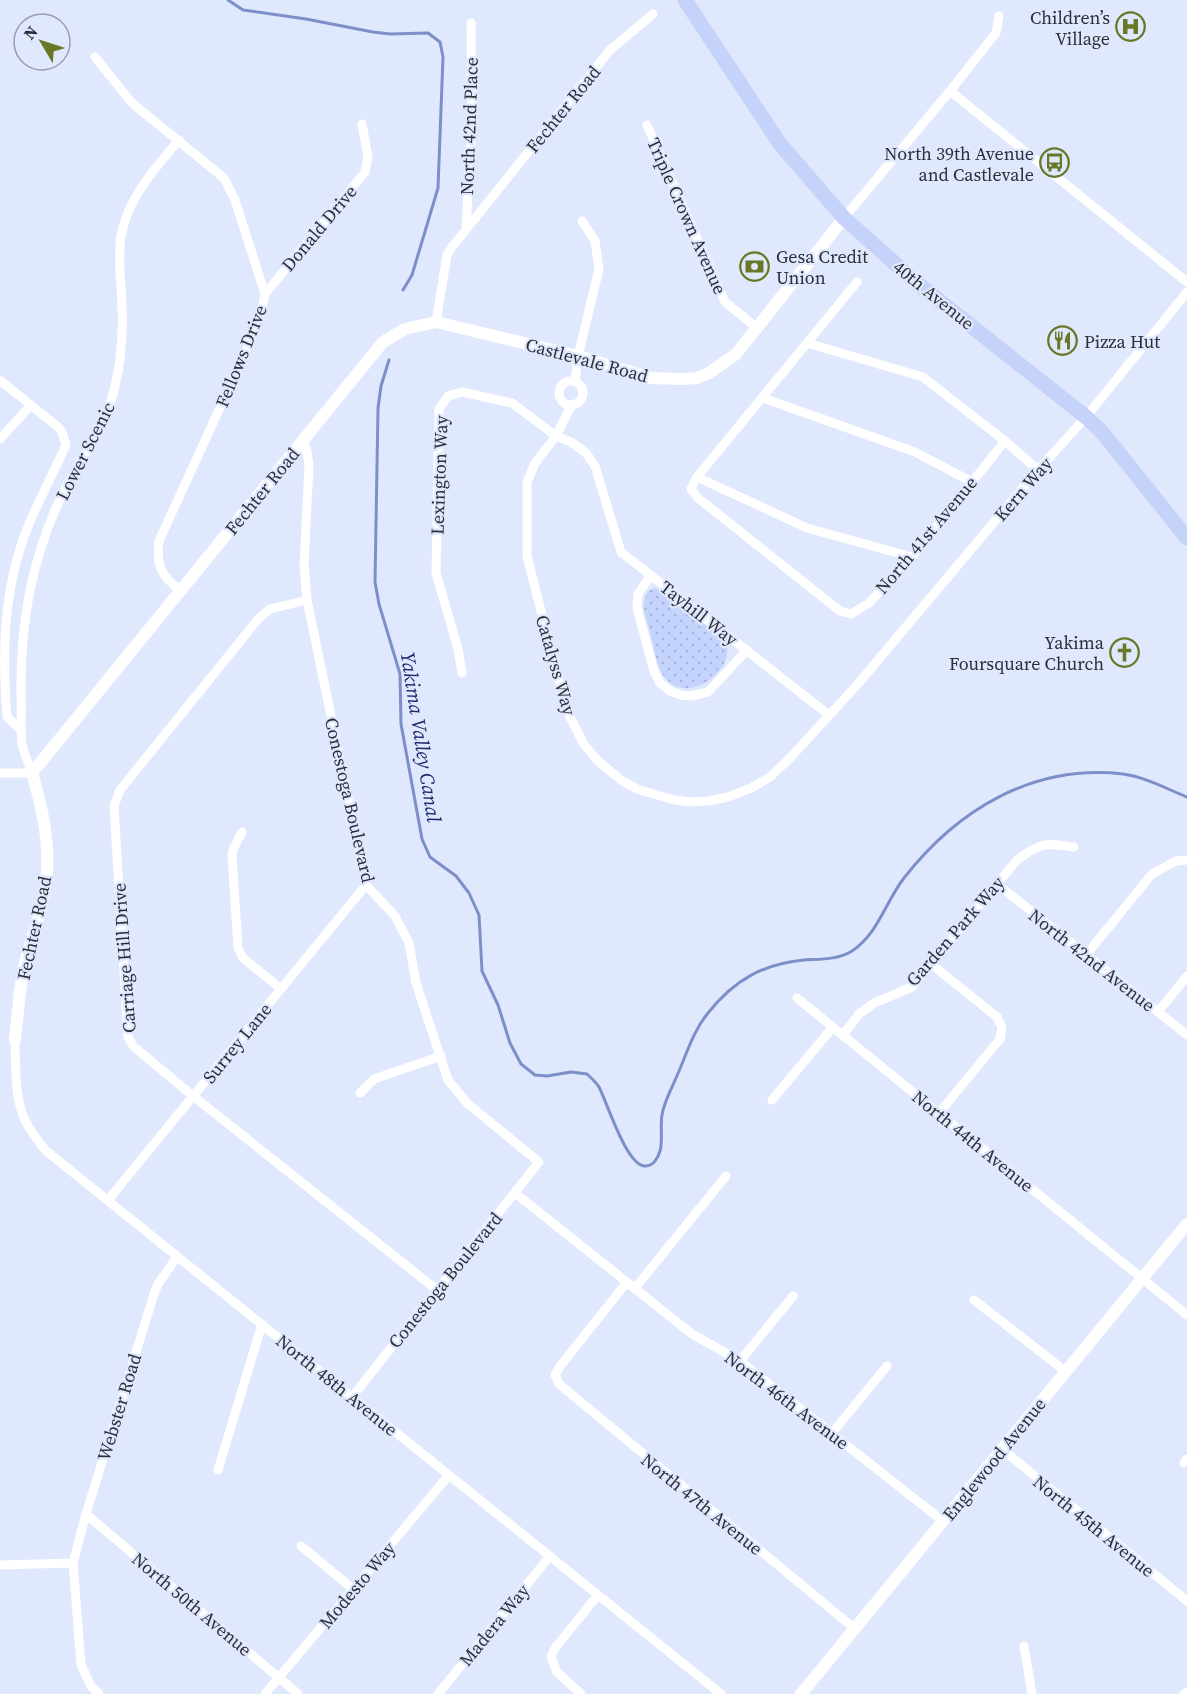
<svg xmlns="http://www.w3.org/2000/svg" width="1187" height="1694" viewBox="0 0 1187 1694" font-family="'Source Serif 4',serif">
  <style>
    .park { fill: url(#park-dots) }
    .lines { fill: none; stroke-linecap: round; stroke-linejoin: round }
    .stream { stroke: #7c8fc9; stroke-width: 3 }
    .minor { stroke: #fff; stroke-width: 9 }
    .tertiary { stroke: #fff; stroke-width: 12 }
    .primary { stroke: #c5d3fa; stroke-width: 15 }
    .labels { text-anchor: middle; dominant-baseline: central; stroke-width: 4.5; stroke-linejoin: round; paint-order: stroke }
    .poi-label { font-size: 18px; fill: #2c2f37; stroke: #e0e8fd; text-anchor: end }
    .street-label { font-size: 18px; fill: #2c2f37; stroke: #e0e8fd }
    .water-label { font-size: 20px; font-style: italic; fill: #1c2a6e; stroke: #e0e8fd }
  </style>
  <defs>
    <pattern id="park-dots" width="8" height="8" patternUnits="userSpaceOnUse" patternTransform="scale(1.5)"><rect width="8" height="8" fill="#c5d4fd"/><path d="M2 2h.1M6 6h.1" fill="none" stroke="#a9b6d9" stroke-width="1.8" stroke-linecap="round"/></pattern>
  </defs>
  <rect width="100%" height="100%" fill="#e0e8fd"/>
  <!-- park -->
  <path class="park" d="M655,588L662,591L722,638C745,662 688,712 663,675C656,665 654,648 651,635C647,620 639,605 648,591Z"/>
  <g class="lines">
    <!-- stream -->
    <g class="stream">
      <polyline points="228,0 243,10 306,19 373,32 390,34 428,33 440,42 443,57 438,188 412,275 403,290"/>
      <path d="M389,360L381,386L378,408L375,582L379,604L400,674L401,724L422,839L430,857L456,876L469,893L479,915L482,971L498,1005L510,1043L521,1064L535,1075L547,1076L571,1072L587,1074C591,1078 596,1082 599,1087C607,1102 627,1168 646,1166C653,1166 658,1158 660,1151C663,1142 660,1127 662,1115C664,1102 671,1090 676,1078C686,1056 693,1031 708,1013C734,980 763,964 804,960C820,959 838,960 852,951C878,934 886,901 904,878C958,809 1033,764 1123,774C1145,777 1167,789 1187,797"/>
    </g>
    <!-- minor -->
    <g class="minor">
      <path d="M95,57L132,103L224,178L235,200L265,294L262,309L245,353L159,541C156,565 161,576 180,590"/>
      <polyline points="950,91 1187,282"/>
      <polyline points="647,125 725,302 757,328"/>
      <polyline points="844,218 950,91 996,33 999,16"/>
      <polyline points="466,228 472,124 471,23"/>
      <polyline points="857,282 697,477 691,489 698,498 840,611 851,614 869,603 912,557 1005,441"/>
      <polyline points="265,294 365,172 368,157 362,124"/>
      <polyline points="436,322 447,255 452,247 610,50 653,14"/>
      <polyline points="807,343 923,377 1005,441 1038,470"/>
      <circle cx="571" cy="393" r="12"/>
      <path d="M1,381L58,427L62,432L66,445C53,474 38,501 27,529C3,590 2,653 7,717L21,730"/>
      <polyline points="575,381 578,356 599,269 595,241 582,221"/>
      <polyline points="763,398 915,452 972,482"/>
      <polyline points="571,406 556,436 535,463 527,482 527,556 566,709 583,743 597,760 621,780 637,789 674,800 690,802 708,801 728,797 751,788 770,777 790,758 857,685 1038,470 1086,417 1187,292"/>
      <polyline points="0,439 31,405"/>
      <polyline points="303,440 307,452 309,465 304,566 307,600 366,885 395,916 409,943 416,983 448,1080 468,1104 539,1162 352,1397"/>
      <polyline points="697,477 807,528 912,557"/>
      <polyline points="651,575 638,594 637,608 654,671 660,683 670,691 681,695 691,696 708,692 747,650"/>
      <polyline points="307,600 270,609 259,618 120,790 114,806 128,1037 133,1046 193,1096 437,1290"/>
      <polyline points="462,673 458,649 436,573 439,409 448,396 462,392 512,403 556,436 571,442 586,453 595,466 621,552 829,715"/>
      <path d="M0,773H32C29,763 23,753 22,743C20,728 22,713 21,697C20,627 30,564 60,499C77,462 104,430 114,390C121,364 123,335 122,309C122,284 117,261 121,236C127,199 156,167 179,140"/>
      <polyline points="242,832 233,849 232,855 238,948 243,958 281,989"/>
      <polyline points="997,884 1187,1035"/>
      <polyline points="1086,955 1152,874 1176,861 1187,860"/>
      <polyline points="931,964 997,1017 1002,1027 1000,1039 939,1113"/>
      <polyline points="797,998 1187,1315"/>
      <polyline points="1158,1012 1187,976"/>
      <path d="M843,1035L859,1014L874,1003L912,987L1017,860C1041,842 1045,843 1074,847"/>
      <path d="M15,1039C16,1065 14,1094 24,1118C29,1130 38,1140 45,1150L721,1694"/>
      <polyline points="360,1093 374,1079 441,1056"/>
      <polyline points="772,1100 833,1027"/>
      <polyline points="515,1193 692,1334 740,1361 944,1522"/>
      <polyline points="108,1200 366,885"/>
      <polyline points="627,1282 561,1365 555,1375 559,1384 855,1629"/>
      <polyline points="635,1288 726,1176"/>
      <polyline points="974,1300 1065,1371"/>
      <polyline points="740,1361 793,1296"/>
      <polyline points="832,1433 887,1366"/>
      <polyline points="1002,1449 1187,1601"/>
      <polyline points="1184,1463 1187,1459"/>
      <polyline points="218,1470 262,1324"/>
      <polyline points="86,1514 298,1694"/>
      <polyline points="301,1546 353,1589"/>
      <polyline points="0,1565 73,1563"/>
      <polyline points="1024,1646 1032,1694"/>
      <polyline points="99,1694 91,1686 81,1665 73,1563 86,1514 154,1294 158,1284 177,1257"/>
      <polyline points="265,1694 449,1475"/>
      <polyline points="438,1694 550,1556"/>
      <polyline points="581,1694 557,1672 551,1657 555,1648 598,1595"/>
      <polyline points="1184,1694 1187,1692"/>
    </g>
    <!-- tertiary -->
    <g class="tertiary">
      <path d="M15,1039C18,1015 19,990 24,966C31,938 43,911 46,882C51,846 42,806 32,773L383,342L405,329L436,322L578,356L651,378L681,379L697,378L709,373L736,354L844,218"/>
      <polyline points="801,1694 1187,1224"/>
    </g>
    <!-- primary -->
    <polyline class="primary" points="685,0 780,144 844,218 917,283 1086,417 1102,432 1187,538"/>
  </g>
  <!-- icons -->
  <defs>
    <symbol id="hospital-ring" viewBox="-11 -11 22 22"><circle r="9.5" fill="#e0e8fd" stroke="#687826" stroke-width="1.5"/><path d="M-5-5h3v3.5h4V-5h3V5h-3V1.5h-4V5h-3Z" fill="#687826"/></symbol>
    <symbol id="bus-ring" viewBox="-11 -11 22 22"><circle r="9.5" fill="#e0e8fd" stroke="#687826" stroke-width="1.5"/><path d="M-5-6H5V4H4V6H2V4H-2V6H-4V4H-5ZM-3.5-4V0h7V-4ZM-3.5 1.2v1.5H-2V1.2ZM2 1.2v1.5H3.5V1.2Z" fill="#687826"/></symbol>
    <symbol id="bank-ring" viewBox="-11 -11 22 22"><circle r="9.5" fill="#e0e8fd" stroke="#687826" stroke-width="1.5"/><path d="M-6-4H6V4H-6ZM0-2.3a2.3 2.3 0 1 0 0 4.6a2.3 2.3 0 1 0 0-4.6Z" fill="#687826"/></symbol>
    <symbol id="restaurant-ring" viewBox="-11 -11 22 22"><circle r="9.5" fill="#e0e8fd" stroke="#687826" stroke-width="1.5"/><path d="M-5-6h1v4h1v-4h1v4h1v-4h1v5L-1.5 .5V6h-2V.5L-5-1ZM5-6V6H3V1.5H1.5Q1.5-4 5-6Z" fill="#687826"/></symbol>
    <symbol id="church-ring" viewBox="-11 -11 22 22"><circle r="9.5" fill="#e0e8fd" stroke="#687826" stroke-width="1.5"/><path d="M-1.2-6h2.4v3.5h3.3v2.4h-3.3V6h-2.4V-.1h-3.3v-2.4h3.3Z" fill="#687826"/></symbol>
  </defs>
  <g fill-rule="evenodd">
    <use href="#hospital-ring" x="1114" y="10" width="33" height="33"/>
    <use href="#bus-ring" x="1038" y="146" width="33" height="33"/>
    <use href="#bank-ring" x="738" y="250" width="33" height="33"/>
    <use href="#restaurant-ring" x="1046" y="324" width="33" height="33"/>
    <use href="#church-ring" x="1108" y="636" width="33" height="33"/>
  </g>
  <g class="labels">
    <!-- poi labels -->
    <g class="poi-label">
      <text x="1110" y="17">Children’s<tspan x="1110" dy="21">Village</tspan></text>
      <text x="1034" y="153">North 39th Avenue<tspan x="1034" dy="21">and Castlevale</tspan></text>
      <text x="776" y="256" text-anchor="start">Gesa Credit<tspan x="776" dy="21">Union</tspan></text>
      <text x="1084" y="341" text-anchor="start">Pizza Hut</text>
      <text x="1104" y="642">Yakima<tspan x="1104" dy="21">Foursquare Church</tspan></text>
    </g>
    <!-- street labels -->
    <g class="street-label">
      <text transform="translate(563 109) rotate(-51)">Fechter Road</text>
      <text transform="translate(469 126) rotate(-88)">North 42nd Place</text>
      <text transform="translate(687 216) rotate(66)">Triple Crown Avenue</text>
      <text transform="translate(319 228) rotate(-50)">Donald Drive</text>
      <text transform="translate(934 295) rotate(39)">40th Avenue</text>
      <text transform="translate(241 356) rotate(-68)">Fellows Drive</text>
      <text transform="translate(587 360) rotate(15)">Castlevale Road</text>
      <text transform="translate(85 451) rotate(-63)">Lower Scenic</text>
      <text transform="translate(439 475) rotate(-88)">Lexington Way</text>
      <text transform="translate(1023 489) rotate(-49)">Kern Way</text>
      <text transform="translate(262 491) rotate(-51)">Fechter Road</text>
      <text transform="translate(926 535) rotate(-50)">North 41st Avenue</text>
      <text transform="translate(699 613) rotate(38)">Tayhill Way</text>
      <text transform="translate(556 665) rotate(74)">Catalyss Way</text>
      <text transform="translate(350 800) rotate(77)">Conestoga Boulevard</text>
      <text transform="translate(34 928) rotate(-78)">Fechter Road</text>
      <text transform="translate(955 931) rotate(-49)">Garden Park Way</text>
      <text transform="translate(124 958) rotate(-94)">Carriage Hill Drive</text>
      <text transform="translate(1092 960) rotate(38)">North 42nd Avenue</text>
      <text transform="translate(237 1043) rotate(-51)">Surrey Lane</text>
      <text transform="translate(973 1141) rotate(39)">North 44th Avenue</text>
      <text transform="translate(445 1280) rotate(-51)">Conestoga Boulevard</text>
      <text transform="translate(337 1385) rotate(39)">North 48th Avenue</text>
      <text transform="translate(787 1400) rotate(37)">North 46th Avenue</text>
      <text transform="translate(119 1407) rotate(-73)">Webster Road</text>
      <text transform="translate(994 1459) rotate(-51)">Englewood Avenue</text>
      <text transform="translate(702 1504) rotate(39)">North 47th Avenue</text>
      <text transform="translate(1094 1526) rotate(39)">North 45th Avenue</text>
      <text transform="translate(357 1585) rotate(-50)">Modesto Way</text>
      <text transform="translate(192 1604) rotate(40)">North 50th Avenue</text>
      <text transform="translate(494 1625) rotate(-51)">Madera Way</text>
    </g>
    <!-- water labels -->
    <g class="water-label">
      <text transform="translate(421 737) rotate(81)">Yakima Valley Canal</text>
    </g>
  </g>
  <!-- north arrow -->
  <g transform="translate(42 42) rotate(309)"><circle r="28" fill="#e0e8fd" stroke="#989eae" stroke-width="1.5"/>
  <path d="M0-4.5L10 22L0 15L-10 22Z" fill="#687826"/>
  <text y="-9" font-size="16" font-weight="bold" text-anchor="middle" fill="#2c2f37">N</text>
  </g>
</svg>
